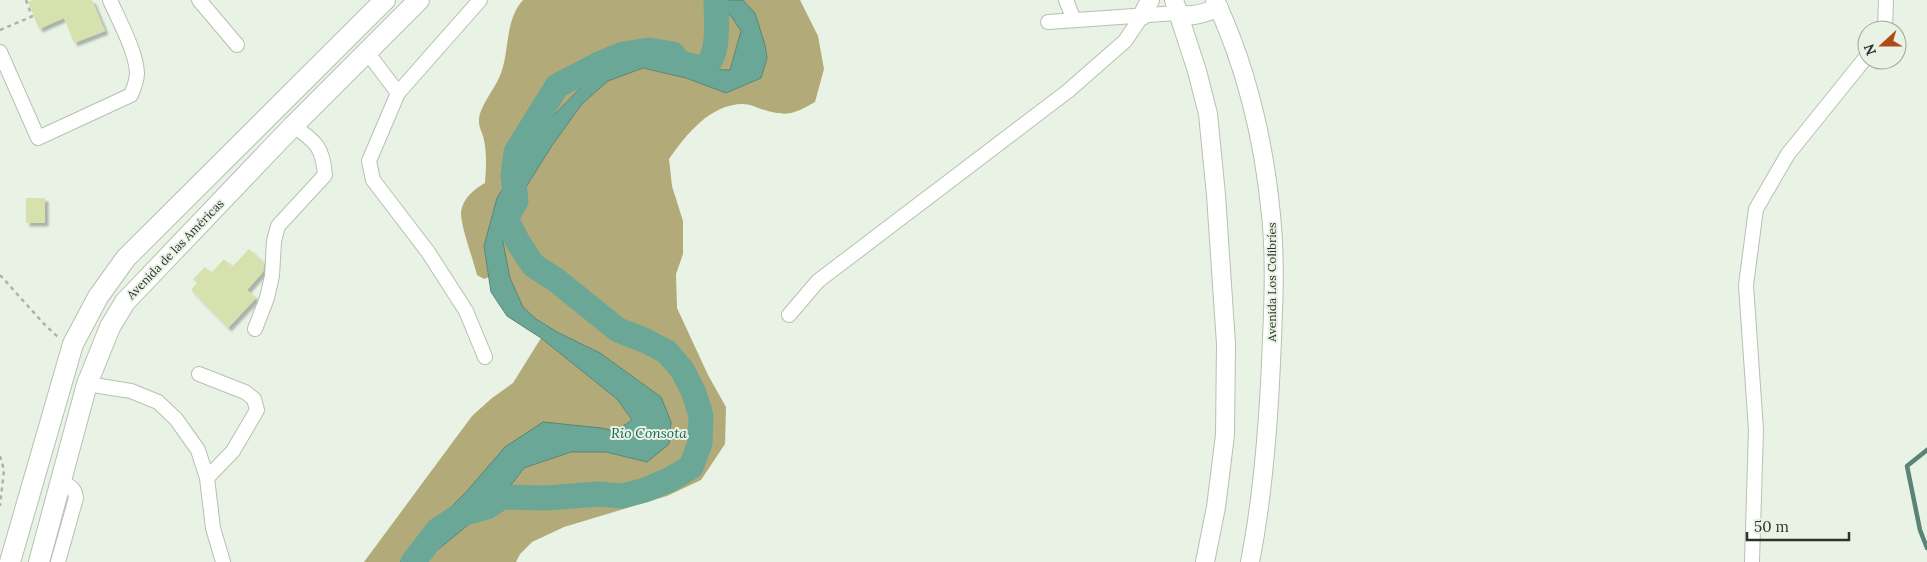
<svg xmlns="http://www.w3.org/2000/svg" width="1927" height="562" viewBox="0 0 1927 562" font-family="Lora,serif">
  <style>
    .forest { fill: #b2aa78 }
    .water { fill: #6ba796; stroke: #598476 }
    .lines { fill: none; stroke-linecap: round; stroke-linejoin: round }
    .stream { stroke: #598476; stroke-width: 4.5 }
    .river { stroke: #6ba796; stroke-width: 25 }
    .building { fill: #d6e1ae; filter: url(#shadow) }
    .minor-casing { stroke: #b7c0b3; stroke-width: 16 }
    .major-casing { stroke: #b7c0b3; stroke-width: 20 }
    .highway-casing { stroke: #b7c0b3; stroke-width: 22 }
    .path { stroke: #acb4a8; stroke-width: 2.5; stroke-dasharray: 4 4; stroke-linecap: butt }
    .minor { stroke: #fff; stroke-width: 14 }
    .major { stroke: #fff; stroke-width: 18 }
    .highway { stroke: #fff; stroke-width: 20 }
    .labels { text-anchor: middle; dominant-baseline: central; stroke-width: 4; stroke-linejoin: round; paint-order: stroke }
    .street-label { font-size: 12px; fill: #2e322c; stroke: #e9f3e5 }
    .water-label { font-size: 14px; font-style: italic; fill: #186554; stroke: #e9f3e5 }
  </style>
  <defs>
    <filter id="shadow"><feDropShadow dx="3.5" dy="3.5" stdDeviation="1" flood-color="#0004"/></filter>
  </defs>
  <rect width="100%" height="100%" fill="#e9f3e5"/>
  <!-- forest -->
  <g class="forest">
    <path d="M523,0H716L731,16L741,31L730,70L703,69L673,54L649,50L624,54L596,72L540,129L497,198L484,246L489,277L484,279L477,275C473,259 461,227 461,213C462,199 474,189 485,183C486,168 487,155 484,140C483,134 479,128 479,122C478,109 493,91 498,80C511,55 503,22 523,0Z"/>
    <path d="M743,0H800L818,36L824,69L815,102C792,115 787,117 761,109C756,107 749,104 743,104C710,104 686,135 669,159L672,186L683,221V254L676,274L677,308L708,375L726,407L725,444L701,480L667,496L564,527L532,542L520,554L516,562H423L502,497L524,468L571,452H606L647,462L661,397L600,353L557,332L536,319L523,307L510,278L503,242L506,219L553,144L582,104L608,81L643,68L686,78L726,93L761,78L767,58L765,45L755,13Z"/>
    <polygon points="541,338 617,399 632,420 616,432 601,428 467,491 435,523 400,562 364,562 472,416 492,398 513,383"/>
  </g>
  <!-- water -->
  <polygon class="water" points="716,0 743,0 755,13 765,45 767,58 761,78 726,93 686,78 643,68 608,81 582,104 553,144 506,219 503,242 510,278 523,307 536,319 557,332 600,353 661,397 671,422 669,444 647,462 606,452 571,452 524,468 502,497 423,562 400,562 435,523 467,491 505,447 543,422 601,428 616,431 632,420 617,399 541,338 507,316 491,292 484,246 497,198 540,129 596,72 624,54 649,50 673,54 703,69 730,70 741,31 731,16"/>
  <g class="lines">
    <!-- stream -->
    <polyline class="stream" points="1927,450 1907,466 1920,530 1927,548"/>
    <!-- river -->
    <path class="river" d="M413,562L438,530L462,514L487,507L502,497L547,498L598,494L622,496L645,490L669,480L691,467L700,443L701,416L694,393L683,371L667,352L644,340L618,330L556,280L533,265L518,242L506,219L516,201L513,176L516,152L557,86L601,63L624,54L649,50L673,54L678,62L703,69C721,55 716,21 716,0"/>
  </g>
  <!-- building -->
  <g class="building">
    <polygon points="33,0 92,0 105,31 74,43 64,18 39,29 28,2"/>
    <rect x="26" y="198" width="19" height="25"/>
    <polygon points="249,249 264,263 263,272 247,290 256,298 228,328 191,290 197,283 193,279 205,267 211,273 224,259 232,267"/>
  </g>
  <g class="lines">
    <defs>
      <g id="minor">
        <polyline points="199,0 237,45"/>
        <polyline points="1066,0 1074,20"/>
        <polyline points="1048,22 1177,13"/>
        <polyline points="1885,30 1886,0"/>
        <path d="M0,52L38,138L131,95C134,88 137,81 137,73C136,51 119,21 110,0"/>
        <polyline points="367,52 398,93 480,0"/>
        <polyline points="398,93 369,161 373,180 428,252 466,311 485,357"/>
        <polyline points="789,315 818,281 1068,91 1125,41 1142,16"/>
        <path d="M255,329L267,298L272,276L274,241L278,226L325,175C323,148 316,141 293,126"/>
        <polyline points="199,374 245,392 254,399 257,410 233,451 207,478"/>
        <polyline points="87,384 131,391 158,402 176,419 198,450 207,478 213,528 223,562"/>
        <path d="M58,562L76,498C75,488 70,486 61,482"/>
        <polyline points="1752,562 1756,430 1746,285 1756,209 1788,154 1867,56"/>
      </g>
      <g id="major">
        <polyline points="1174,0 1197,71 1208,114 1216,195 1226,344 1225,435 1216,507 1205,562"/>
        <path d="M1215,0C1246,66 1264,142 1271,215C1276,264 1273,314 1271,363C1268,430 1263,496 1250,562"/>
        <path d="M1177,13C1192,19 1204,12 1219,8"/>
        <polyline points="1142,16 1150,0"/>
      </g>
      <g id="highway">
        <polyline points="10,562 73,344 98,297 126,258 385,0"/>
        <polyline points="39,562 87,384 110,327 125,302 293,126 419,0"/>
      </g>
    </defs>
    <!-- minor casing -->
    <use href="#minor" class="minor-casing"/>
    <!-- major casing -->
    <use href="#major" class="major-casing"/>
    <!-- highway casing -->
    <use href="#highway" class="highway-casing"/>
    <!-- path -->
    <g class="path">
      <polyline points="26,0 32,17"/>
      <polyline points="0,30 33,16"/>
      <polyline points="0,275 45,325 59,338"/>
      <polyline points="0,456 4,470 0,506"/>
    </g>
    <!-- minor -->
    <use href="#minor" class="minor"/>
    <!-- major -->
    <use href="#major" class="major"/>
    <!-- highway -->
    <use href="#highway" class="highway"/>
  </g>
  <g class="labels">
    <!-- street labels -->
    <g class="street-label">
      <text transform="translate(175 249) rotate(-46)">Avenida de las Américas</text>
      <text transform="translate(1271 282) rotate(-90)">Avenida Los Colibríes</text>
    </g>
    <!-- water labels -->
    <g class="water-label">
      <text x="649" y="433">Rio Consota</text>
    </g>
  </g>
  <!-- north arrow -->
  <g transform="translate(1882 45) rotate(249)"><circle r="24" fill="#e9f3e5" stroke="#9ea69b"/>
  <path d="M0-4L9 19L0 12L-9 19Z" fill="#ae4b16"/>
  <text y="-8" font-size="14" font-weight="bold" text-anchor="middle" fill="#2e322c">N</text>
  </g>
  <!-- scale -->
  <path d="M1747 532v8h102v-8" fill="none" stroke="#2e322c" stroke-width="2.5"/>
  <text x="1754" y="532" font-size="15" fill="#2e322c" stroke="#e9f3e5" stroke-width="4" paint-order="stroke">50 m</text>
</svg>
